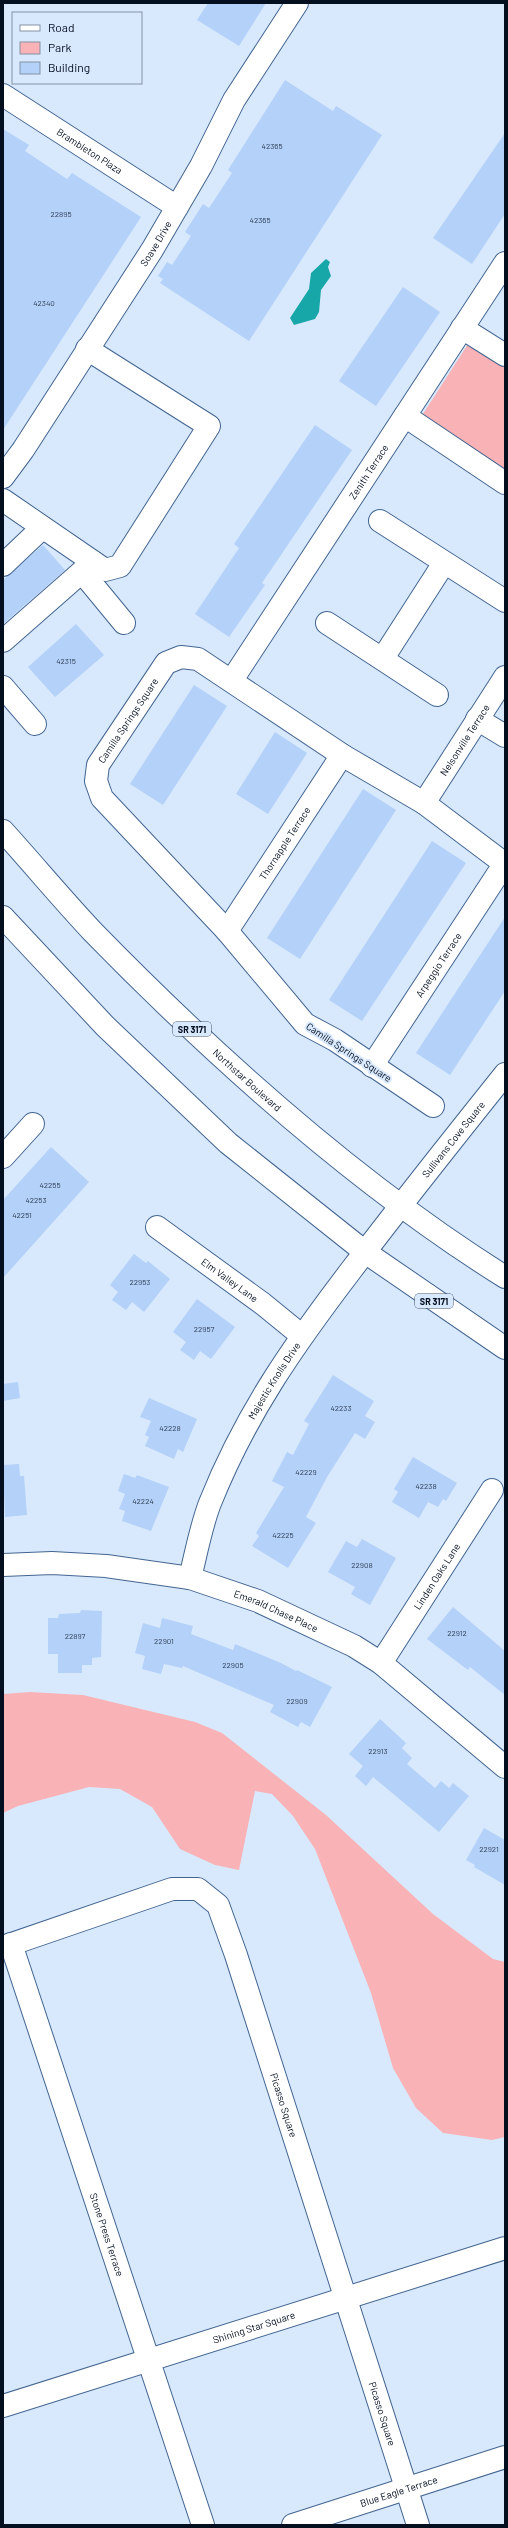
<svg xmlns="http://www.w3.org/2000/svg" width="508" height="2528" viewBox="0 0 508 2528" font-family="Barlow,sans-serif">
  <style>
    .green { fill: #f9b2b6 }
    .water { fill: #18a7a8 }
    .building { fill: #b3d1f9 }
    .lines { fill: none; stroke-linecap: round; stroke-linejoin: round }
    .minor-casing { stroke: #436591; stroke-width: 24 }
    .major-casing { stroke: #436591; stroke-width: 24 }
    .minor { stroke: #fff; stroke-width: 22 }
    .major { stroke: #fff; stroke-width: 22 }
    .labels { text-anchor: middle; dominant-baseline: central; stroke-width: 4; stroke-linejoin: round; paint-order: stroke }
    .number-label { font-size: 8px; fill: #2f3f56 }
    .shield { fill: #d9e9fd; stroke: #435062; stroke-width: 1 }
    .shield-label { font-size: 9px; font-weight: bold; fill: #030e1f }
    .street-label { font-size: 10px; fill: #030e1f; stroke: #d9e9fd }
  </style>
  <rect width="100%" height="100%" fill="#d9e9fd"/>
  <!-- green -->
  <g class="green">
    <polygon points="470,341 505,364 505,471 421,417"/>
    <polygon points="30,1692 83,1695 195,1722 222,1733 326,1815 433,1914 493,1959 505,1962 505,2137 492,2140 443,2133 416,2108 393,2068 371,1993 315,1849 293,1816 272,1794 255,1791 239,1870 215,1865 180,1849 152,1807 120,1789 89,1787 18,1806 3,1813 3,1694"/>
  </g>
  <!-- water -->
  <polygon class="water" points="326,259 330,262 328,267 331,276 321,290 319,312 315,319 294,325 290,318 309,289 311,273"/>
  <!-- building -->
  <g class="building">
    <polygon points="208,3 266,3 239,46 197,20"/>
    <polygon points="285,80 333,111 336,106 382,135 249,341 160,283 163,279 158,276 167,262 172,265 191,236 185,232 203,204 209,208 232,173 228,170"/>
    <polygon points="3,129 29,145 25,151 67,179 72,173 141,217 3,430"/>
    <polygon points="505,133 505,214 472,264 433,238"/>
    <polygon points="403,287 440,312 376,406 339,381"/>
    <polygon points="315,425 352,450 262,583 265,585 229,637 195,614 239,548 234,544"/>
    <polygon points="43,545 65,570 3,624 3,580"/>
    <polygon points="76,624 104,655 55,697 28,667"/>
    <polygon points="194,685 227,706 163,805 130,784"/>
    <polygon points="275,732 307,753 268,814 236,794"/>
    <polygon points="363,789 396,810 300,959 267,938"/>
    <polygon points="432,841 466,863 362,1021 329,1000"/>
    <polygon points="505,917 505,991 450,1075 416,1053"/>
    <polygon points="51,1147 89,1182 3,1278 3,1200"/>
    <polygon points="134,1254 146,1263 148,1261 170,1279 144,1312 132,1302 126,1310 112,1300 118,1292 110,1285"/>
    <polygon points="197,1299 235,1327 211,1359 200,1351 194,1360 180,1350 186,1342 173,1332"/>
    <polygon points="333,1375 374,1401 365,1416 375,1422 365,1439 355,1433 327,1477 306,1517 316,1523 288,1568 252,1546 259,1536 256,1533 284,1487 272,1481 287,1452 293,1455 309,1424 304,1421"/>
    <polygon points="18,1382 20,1398 3,1401 3,1384"/>
    <polygon points="149,1398 197,1419 183,1452 178,1449 174,1459 145,1446 149,1437 145,1435 151,1421 140,1417"/>
    <polygon points="413,1457 457,1483 446,1501 443,1499 438,1507 428,1502 419,1518 392,1502 398,1492 394,1489"/>
    <polygon points="19,1464 20,1476 24,1476 27,1515 5,1517 3,1465"/>
    <polygon points="124,1474 135,1478 137,1475 169,1487 151,1531 122,1521 125,1511 119,1509 125,1494 118,1491"/>
    <polygon points="362,1539 396,1558 370,1605 351,1594 355,1587 328,1572 346,1541 357,1547"/>
    <polygon points="453,1607 505,1651 505,1695 470,1667 468,1670 427,1639"/>
    <polygon points="81,1610 102,1611 101,1657 92,1658 92,1665 82,1665 82,1673 58,1673 58,1654 48,1654 48,1618 58,1618 59,1614 80,1613"/>
    <polygon points="162,1618 193,1626 191,1634 233,1650 235,1644 281,1663 296,1671 297,1670 332,1687 310,1727 301,1722 298,1727 270,1712 274,1705 183,1666 182,1668 164,1664 161,1674 142,1669 145,1656 135,1653 143,1623 160,1628"/>
    <polygon points="380,1719 406,1743 402,1748 412,1758 407,1764 435,1788 441,1781 449,1788 453,1783 469,1796 439,1832 373,1777 366,1786 355,1776 363,1766 349,1754"/>
    <polygon points="484,1828 505,1840 505,1885 474,1867 475,1865 466,1860"/>
  </g>
  <g class="lines">
    <defs>
      <g id="minor">
        <path id="s1" d="M3,95L177,207"/>
        <polyline points="462,328 505,355"/>
        <polyline points="405,416 505,483"/>
        <path id="s2" d="M3,477L23,450L152,250L201,166L234,100L297,3"/>
        <polyline points="3,500 105,570 120,566 209,426 87,349"/>
        <polyline points="380,521 505,601"/>
        <polyline points="3,565 42,528"/>
        <polyline points="82,572 124,623"/>
        <polyline points="327,623 437,695"/>
        <polyline points="3,641 93,562"/>
        <polyline points="383,658 444,563"/>
        <path id="s3" d="M232,680L505,263"/>
        <polyline points="3,687 35,724"/>
        <polyline points="477,719 505,736"/>
        <path id="s4" d="M424,803L505,677"/>
        <path id="s5" d="M227,931L342,755"/>
        <path id="s6" d="M372,1066L505,863"/>
        <path id="s7" d="M433,1106L335,1040L305,1024L227,931L102,798L96,781L98,765L166,663L181,657L198,659L342,755L424,803L505,864"/>
        <polyline points="3,1157 33,1124"/>
        <path id="s8" d="M157,1227L263,1304L301,1335"/>
        <path id="s9" d="M3,1565L52,1563L106,1566L190,1578L258,1601L354,1646L381,1663L505,1767"/>
        <path id="s10" d="M190,1578C196,1554 201,1526 210,1503C246,1413 294,1345 352,1269C402,1203 453,1139 505,1074"/>
        <path id="s11" d="M381,1663L492,1490"/>
        <path id="s12" d="M11,1944L203,2525"/>
        <path id="s13" d="M3,1947L172,1889H198L218,1905L236,1955L418,2525"/>
        <path id="s14" d="M3,2406L505,2248"/>
        <path id="s15" d="M293,2525L505,2457"/>
      </g>
      <g id="major">
        <path id="s16" d="M3,831C33,864 62,899 93,932C216,1058 355,1183 505,1277"/>
        <polyline points="3,917 105,1026 228,1143 365,1252 505,1348"/>
      </g>
    </defs>
    <!-- minor casing -->
    <use href="#minor" class="minor-casing"/>
    <!-- major casing -->
    <use href="#major" class="major-casing"/>
    <!-- minor -->
    <use href="#minor" class="minor"/>
    <!-- major -->
    <use href="#major" class="major"/>
  </g>
  <g class="labels">
    <!-- number labels -->
    <g class="number-label">
      <text x="272" y="146">42365</text>
      <text x="61" y="214">22895</text>
      <text x="260" y="220">42365</text>
      <text x="44" y="303">42340</text>
      <text x="66" y="661">42315</text>
      <text x="50" y="1185">42255</text>
      <text x="36" y="1200">42253</text>
      <text x="22" y="1215">42251</text>
      <text x="140" y="1282">22953</text>
      <text x="204" y="1329">22957</text>
      <text x="341" y="1408">42233</text>
      <text x="170" y="1428">42228</text>
      <text x="306" y="1472">42229</text>
      <text x="426" y="1486">42238</text>
      <text x="143" y="1501">42224</text>
      <text x="283" y="1535">42225</text>
      <text x="362" y="1565">22908</text>
      <text x="457" y="1633">22912</text>
      <text x="75" y="1636">22897</text>
      <text x="164" y="1641">22901</text>
      <text x="233" y="1665">22905</text>
      <text x="297" y="1701">22909</text>
      <text x="378" y="1751">22913</text>
      <text x="489" y="1849">22921</text>
    </g>
    <!-- shield labels -->
    <g class="shield">
      <rect x="173" y="1022" width="38" height="14" rx="3"/>
      <rect x="415" y="1294" width="38" height="14" rx="3"/>
    </g>
    <g class="shield-label">
      <text x="192" y="1029">SR 3171</text>
      <text x="434" y="1301">SR 3171</text>
    </g>
    <!-- street labels -->
    <g class="street-label">
      <text stroke="none"><textPath href="#s1" startOffset="103">Brambleton Plaza</textPath></text>
      <text stroke="none"><textPath href="#s2" startOffset="279">Soave Drive</textPath></text>
      <text stroke="none"><textPath href="#s3" startOffset="249">Zenith Terrace</textPath></text>
      <text stroke="none"><textPath href="#s7" startOffset="544">Camilla Springs Square</textPath></text>
      <text stroke="none"><textPath href="#s4" startOffset="75">Nelsonville Terrace</textPath></text>
      <text stroke="none"><textPath href="#s5" startOffset="105">Thornapple Terrace</textPath></text>
      <text stroke="none"><textPath href="#s6" startOffset="121">Arpeggio Terrace</textPath></text>
      <text transform="translate(349 1052) rotate(33)">Camilla Springs Square</text>
      <text stroke="none"><textPath href="#s16" startOffset="349">Northstar Boulevard</textPath></text>
      <text stroke="none"><textPath href="#s10" startOffset="517">Sullivans Cove Square</textPath></text>
      <text stroke="none"><textPath href="#s8" startOffset="90">Elm Valley Lane</textPath></text>
      <text stroke="none"><textPath href="#s10" startOffset="216">Majestic Knolls Drive</textPath></text>
      <text stroke="none"><textPath href="#s11" startOffset="103">Linden Oaks Lane</textPath></text>
      <text stroke="none"><textPath href="#s9" startOffset="280">Emerald Chase Place</textPath></text>
      <text stroke="none"><textPath href="#s13" startOffset="441">Picasso Square</textPath></text>
      <text stroke="none"><textPath href="#s12" startOffset="306">Stone Press Terrace</textPath></text>
      <text stroke="none"><textPath href="#s14" startOffset="263">Shining Star Square</textPath></text>
      <text stroke="none"><textPath href="#s13" startOffset="765">Picasso Square</textPath></text>
      <text stroke="none"><textPath href="#s15" startOffset="111">Blue Eagle Terrace</textPath></text>
    </g>
  </g>
  <!-- border -->
  <rect width="508" height="2528" fill="none" stroke="#030e1f" stroke-width="8"/>
  <!-- legend -->
  <rect x="12" y="12" width="130" height="72" fill="#d9e9fd" stroke="#8391a4"/>
  <rect x="20" y="25" width="20" height="6" fill="#ffffff" stroke="#8391a4"/>
  <text x="48" y="32" font-size="12" fill="#030e1f">Road</text>
  <rect x="20" y="42" width="20" height="12" fill="#f9b2b6" stroke="#8391a4"/>
  <text x="48" y="52" font-size="12" fill="#030e1f">Park</text>
  <rect x="20" y="62" width="20" height="12" fill="#b3d1f9" stroke="#8391a4"/>
  <text x="48" y="72" font-size="12" fill="#030e1f">Building</text>
</svg>
